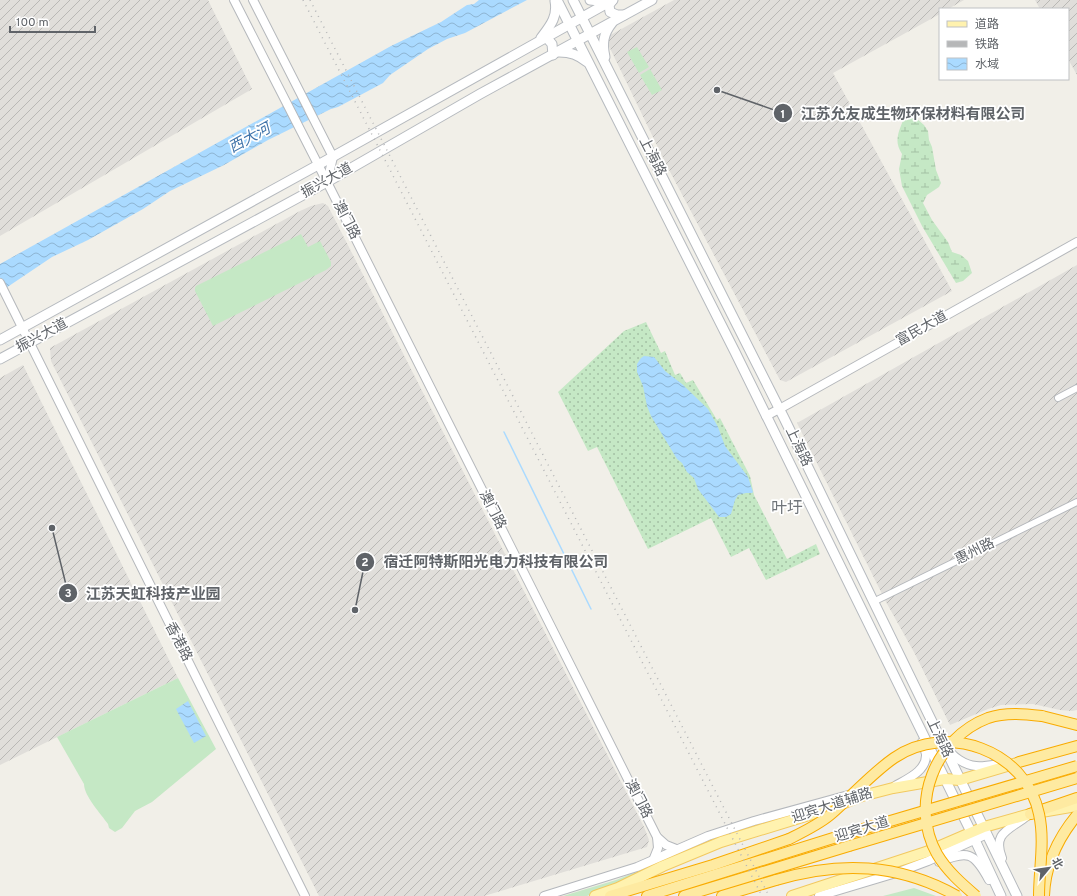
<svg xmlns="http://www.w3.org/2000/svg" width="1077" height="896" viewBox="0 0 1077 896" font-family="Overpass,'Noto Sans SC',sans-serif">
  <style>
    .industrial { fill: url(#industrial-furrows) }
    .grass { fill: #c5e8c5 }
    .wetland { fill: url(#wetland-marsh) }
    .garden { fill: url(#garden-dots) }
    .water { fill: url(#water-waves) }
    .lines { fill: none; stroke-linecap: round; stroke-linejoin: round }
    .stream { stroke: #aadaff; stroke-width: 1.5 }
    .minor-casing { stroke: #b5b8bc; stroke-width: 8 }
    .tertiary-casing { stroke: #b5b8bc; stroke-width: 10 }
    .secondary-casing { stroke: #b6babf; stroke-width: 11 }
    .primary-casing { stroke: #f2c960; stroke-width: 12 }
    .trunk-casing { stroke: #f9ab00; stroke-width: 12 }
    .minor { stroke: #fff; stroke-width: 6 }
    .tertiary { stroke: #fff; stroke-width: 8 }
    .secondary { stroke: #fff; stroke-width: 9 }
    .primary { stroke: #fff2af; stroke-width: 10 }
    .trunk { stroke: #feeaa1; stroke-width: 10 }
    .rail { stroke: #b6b7b8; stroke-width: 1.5; stroke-dasharray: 1 5; stroke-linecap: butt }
    .trunk-bridge-casing { stroke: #f9ab00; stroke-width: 12; stroke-linecap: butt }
    .trunk-bridge { stroke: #feeaa1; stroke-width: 10 }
    .labels { text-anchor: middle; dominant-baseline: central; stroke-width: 3.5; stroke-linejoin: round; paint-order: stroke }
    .street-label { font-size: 14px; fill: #5f6368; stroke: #fff }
    .water-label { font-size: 15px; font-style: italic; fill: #4174aa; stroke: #fff }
    .quarter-label { font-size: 16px; fill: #70757a; stroke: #fff }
    .leader { fill: none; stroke: #5f6368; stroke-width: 1.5 }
    .callout-dot { fill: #5f6368; stroke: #fff; stroke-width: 1.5 }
    .mark-label { font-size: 12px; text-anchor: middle; font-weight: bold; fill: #fff }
    .callout-label { font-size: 15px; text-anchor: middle; font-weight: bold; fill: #5f6368; stroke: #fff; stroke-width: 3.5; stroke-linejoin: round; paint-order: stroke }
  </style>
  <defs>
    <pattern id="industrial-furrows" width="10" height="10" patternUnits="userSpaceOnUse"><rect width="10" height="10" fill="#e0deda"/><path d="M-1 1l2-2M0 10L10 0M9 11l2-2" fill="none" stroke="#b9b8b5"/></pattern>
    <pattern id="wetland-marsh" width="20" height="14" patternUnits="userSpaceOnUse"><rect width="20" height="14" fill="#c5e8c5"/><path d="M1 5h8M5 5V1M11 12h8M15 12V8" fill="none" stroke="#a3c0a4"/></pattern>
    <pattern id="garden-dots" width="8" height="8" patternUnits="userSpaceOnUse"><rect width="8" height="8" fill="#c5e8c5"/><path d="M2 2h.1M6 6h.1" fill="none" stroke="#a3c0a4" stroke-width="1.8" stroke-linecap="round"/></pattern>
    <pattern id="water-waves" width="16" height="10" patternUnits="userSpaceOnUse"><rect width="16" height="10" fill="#aadaff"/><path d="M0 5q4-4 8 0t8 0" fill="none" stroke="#8eb4d2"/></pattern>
  </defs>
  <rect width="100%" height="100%" fill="#f1efe8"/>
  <!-- industrial -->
  <g class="industrial">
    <polygon points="0,0 208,0 252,89 0,236"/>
    <polygon points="674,0 964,0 948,9 940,9 940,14 833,73 952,291 786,382 780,380 667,166 605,38"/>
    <polygon points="1035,0 1077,0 1077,75 1068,59 1068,9 1040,9"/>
    <polygon points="323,203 328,206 644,827 649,840 647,847 484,896 319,896 51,361 50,348 300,211 311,206"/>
    <polygon points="1077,265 1077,710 1072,711 1060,710 1033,704 1001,705 988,709 950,725 915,654 886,602 797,423"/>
    <polygon points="23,365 178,678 0,765 0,378"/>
  </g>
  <!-- grass -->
  <g class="grass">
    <polygon points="637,47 649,67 639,73 627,52"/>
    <polygon points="650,69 662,90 652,95 640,75"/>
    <polygon points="301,234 308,247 320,241 331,262 331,266 326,270 213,326 195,291 195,288 196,286"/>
    <path d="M178,678L216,749L152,802L135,811L122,828L115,832L109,828L108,824C101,814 84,796 84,784L57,737Z"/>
    <polygon points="661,862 609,888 587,896 563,896 616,880"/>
    <polygon points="914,888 936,896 883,896"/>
  </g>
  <!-- wetland -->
  <path class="wetland" d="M909,112L924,125L928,131L929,140L932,147L936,170L941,183L939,187L927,195L923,203L932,220L948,242L952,252L961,255L968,261L972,273L963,281L956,283L922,226L902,186L899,169L902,154C892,139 901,129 905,114Z"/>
  <!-- garden -->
  <polygon class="garden" points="646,322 661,353 665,351 675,375 680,373 686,383 693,380 717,420 720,418 750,476 754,495 787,559 816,544 820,554 766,580 749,548 731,557 711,518 648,549 597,447 588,451 558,392 624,331"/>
  <!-- water -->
  <g class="water">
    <polygon points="479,0 527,0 465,33 447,39 428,49 390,75 383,83 338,107 331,109 268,140 224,165 170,191 143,209 88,240 52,257 0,292 0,264 391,46 441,22 467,5 474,4"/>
    <polygon points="644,356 654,357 665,371 682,384 708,409 718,427 725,446 748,477 753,492 752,493 746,493 738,495 735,500 731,514 726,517 719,517 698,489 694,478 687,472 682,463 677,459 651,416 647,406 643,386 637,372 637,364 641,358"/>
    <polygon points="188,701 206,736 194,743 176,709"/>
  </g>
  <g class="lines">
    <!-- stream -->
    <polyline class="stream" points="504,432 591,609"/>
    <defs>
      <g id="minor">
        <polyline points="1058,398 1077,388"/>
        <polyline points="873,602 1077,502"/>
      </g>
      <g id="tertiary">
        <polyline points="234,0 327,182 657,837 666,845 676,849"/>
        <polyline points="253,0 333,157 327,182"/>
        <polyline points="0,283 305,896"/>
        <polyline points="766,416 783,407 1077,242"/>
        <path d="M947,747C952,757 965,765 976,766C985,767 996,764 1005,763"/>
        <path d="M895,786C907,779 927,771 926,754C925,750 923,745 922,742"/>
        <polyline points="654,858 658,848 657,837"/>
        <path d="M1002,858C992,833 1009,830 1027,816"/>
        <path d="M939,862C968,850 974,852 989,880"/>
        <polyline points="544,896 637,867 708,836 754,821 852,794"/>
        <polyline points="819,896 896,873 928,861 987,834"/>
      </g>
      <g id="secondary">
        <polyline points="557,0 735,352 975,840 1001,896"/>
        <polyline points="573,0 784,418 1017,896"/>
        <polyline points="590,0 599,1 602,0"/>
        <polyline points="612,1 609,5 610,12 617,15 624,15"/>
        <polyline points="546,37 552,44 553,55"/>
        <path d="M541,38C550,26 558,17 555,1"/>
        <path d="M559,52C571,52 578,55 587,62"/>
        <path d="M605,57C602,44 603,34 612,23"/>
        <polyline points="0,340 318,165 613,0"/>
        <polyline points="0,359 327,182 480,94 652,0"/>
      </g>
      <g id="primary">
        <polyline points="595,896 618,888 663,866 721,842 832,808 862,796 893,788 945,779 960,780 1017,763"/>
        <polyline points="792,896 926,852 984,827 1030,814 1077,806"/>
      </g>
      <g id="trunk">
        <polyline points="1042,716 1077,725"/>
        <polyline points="1019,762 1077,746"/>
        <polyline points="1030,814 1077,798"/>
        <polyline points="610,896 713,865 789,839"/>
        <polyline points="647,896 846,834"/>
        <polyline points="684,896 849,846"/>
        <polyline points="722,896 776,880"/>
        <path d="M1044,896C1045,866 1058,838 1077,815"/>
      </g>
    </defs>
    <!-- minor casing -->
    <use href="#minor" class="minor-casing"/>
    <!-- tertiary casing -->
    <use href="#tertiary" class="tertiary-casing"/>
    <!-- secondary casing -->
    <use href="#secondary" class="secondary-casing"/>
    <!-- primary casing -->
    <use href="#primary" class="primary-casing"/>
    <!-- trunk casing -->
    <use href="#trunk" class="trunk-casing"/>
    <!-- minor -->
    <use href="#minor" class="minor"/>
    <!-- tertiary -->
    <use href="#tertiary" class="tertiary"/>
    <!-- secondary -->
    <use href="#secondary" class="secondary"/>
    <!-- primary -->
    <use href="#primary" class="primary"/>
    <!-- trunk -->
    <use href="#trunk" class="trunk"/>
    <!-- rail -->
    <g class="rail">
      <polyline points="303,0 762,896"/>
      <polyline points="310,0 769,896"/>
    </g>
    <defs>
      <g id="trunk-bridge">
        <polyline points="846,834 1077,766"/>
        <path d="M789,839C803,832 818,825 830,815C852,796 871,774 894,758C947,722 1026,750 1039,814C1045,841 1039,869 1039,896"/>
        <polyline points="849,846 1077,778"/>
        <path d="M776,880C840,861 898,863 957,896"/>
        <path d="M976,896C962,884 947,871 937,854C909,804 935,738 988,718C1006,712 1024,714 1042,716"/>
      </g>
    </defs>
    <!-- trunk-bridge casing -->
    <use href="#trunk-bridge" class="trunk-bridge-casing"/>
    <!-- trunk-bridge -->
    <use href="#trunk-bridge" class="trunk-bridge"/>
  </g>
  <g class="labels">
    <!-- street labels -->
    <g class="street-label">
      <text transform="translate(652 157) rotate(63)">上海路</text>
      <text transform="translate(327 181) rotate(-29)">振兴大道</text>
      <text transform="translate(346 220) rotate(63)">澳门路</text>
      <text transform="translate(922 329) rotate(-29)">富民大道</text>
      <text transform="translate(42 336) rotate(-28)">振兴大道</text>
      <text transform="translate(798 447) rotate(64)">上海路</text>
      <text transform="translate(492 510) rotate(63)">澳门路</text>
      <text transform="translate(975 552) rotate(-26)">惠州路</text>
      <text transform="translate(178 642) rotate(63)">香港路</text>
      <text transform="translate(939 738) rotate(64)">上海路</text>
      <text transform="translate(638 799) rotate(63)">澳门路</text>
      <text transform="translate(832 806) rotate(-18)">迎宾大道辅路</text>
      <text transform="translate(862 830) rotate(-17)">迎宾大道</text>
    </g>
    <!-- water labels -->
    <g class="water-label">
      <text transform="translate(250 139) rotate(-29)">西大河</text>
    </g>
    <!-- quarter labels -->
    <g class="quarter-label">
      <text x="787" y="509">叶圩</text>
    </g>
  </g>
  <!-- callouts -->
  <path class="leader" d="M717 90L783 113M355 610L365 562M52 528L68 593"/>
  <g class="callout-dot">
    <circle cx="717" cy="90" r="4"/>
    <circle cx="355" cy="610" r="4"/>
    <circle cx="52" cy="528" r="4"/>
    <circle cx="783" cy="113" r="10"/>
    <circle cx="365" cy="562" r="10"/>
    <circle cx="68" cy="593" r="10"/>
  </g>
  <g class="mark-label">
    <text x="783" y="118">1</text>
    <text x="365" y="566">2</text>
    <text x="68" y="597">3</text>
  </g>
  <g class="callout-label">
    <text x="913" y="119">江苏允友成生物环保材料有限公司</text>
    <text x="496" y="567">宿迁阿特斯阳光电力科技有限公司</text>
    <text x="153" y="599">江苏天虹科技产业园</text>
  </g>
  <!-- legend -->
  <rect x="939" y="8" width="130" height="72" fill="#ffffff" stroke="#bfc1c3"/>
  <rect x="947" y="21" width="20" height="6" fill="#fff2af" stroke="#bfc1c3"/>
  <text x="975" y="28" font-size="12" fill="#5f6368">道路</text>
  <rect x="947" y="41" width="20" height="6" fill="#b6b7b8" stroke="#bfc1c3"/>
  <text x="975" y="48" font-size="12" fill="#5f6368">铁路</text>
  <rect x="947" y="58" width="20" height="12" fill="url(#water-waves)" stroke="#bfc1c3"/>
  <text x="975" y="68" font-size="12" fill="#5f6368">水域</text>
  <!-- north arrow -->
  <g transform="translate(1049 868) rotate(61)" stroke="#ffffff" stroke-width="3" paint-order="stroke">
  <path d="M0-3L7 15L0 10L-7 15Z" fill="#5f6368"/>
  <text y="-6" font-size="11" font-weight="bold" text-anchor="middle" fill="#5f6368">北</text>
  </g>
  <!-- scale -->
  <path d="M10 26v6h85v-6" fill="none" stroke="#5f6368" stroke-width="2"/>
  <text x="16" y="26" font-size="12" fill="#5f6368" stroke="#ffffff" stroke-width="3" paint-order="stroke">100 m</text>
</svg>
